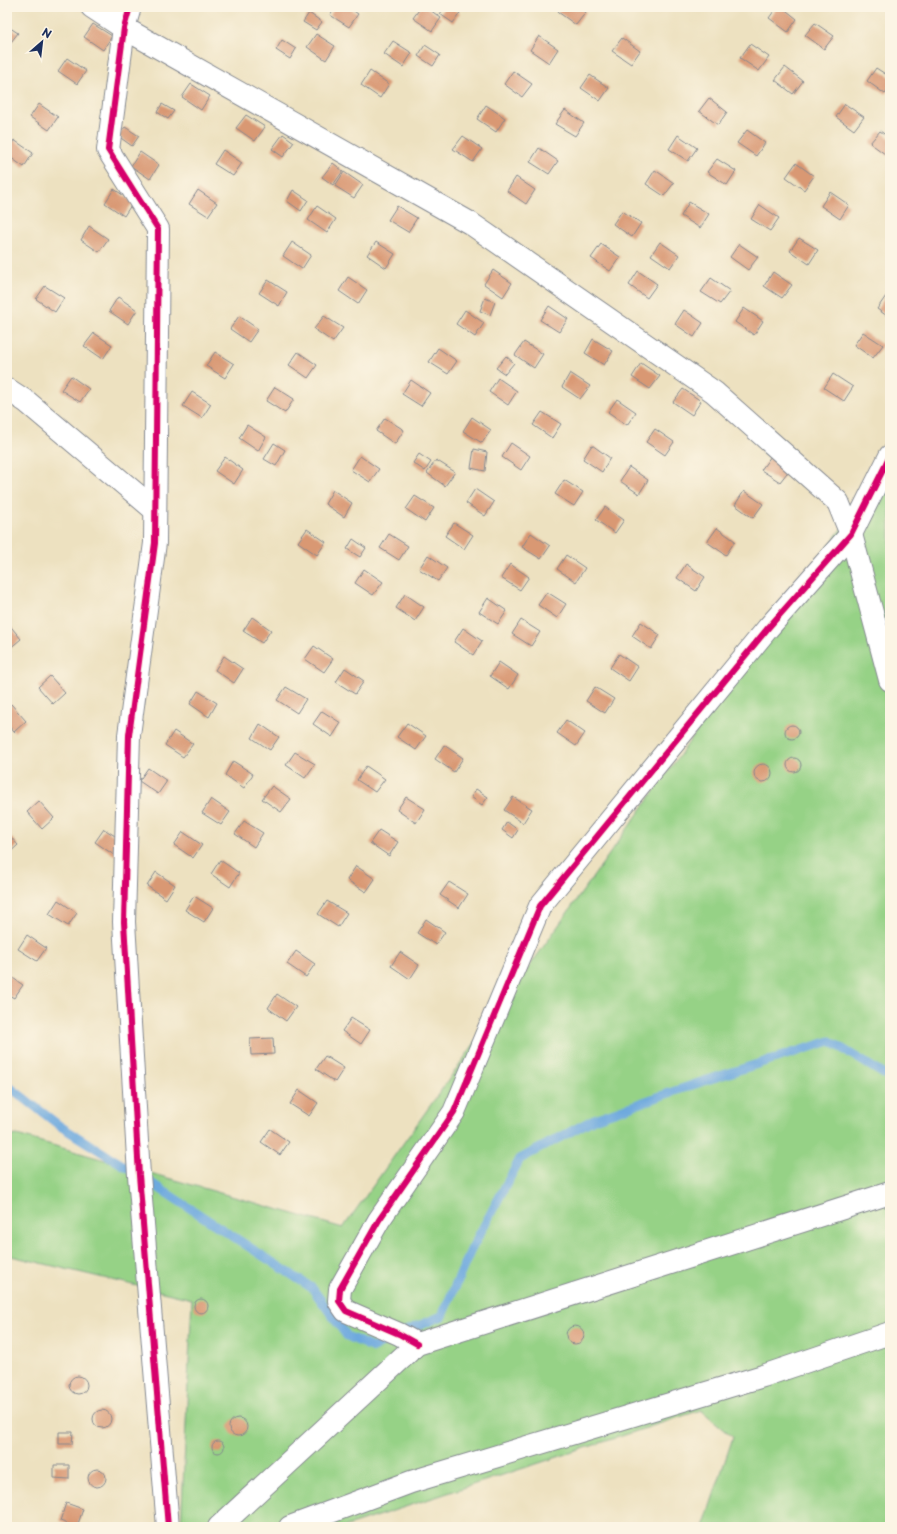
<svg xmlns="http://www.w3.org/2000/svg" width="897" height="1534" viewBox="0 0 897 1534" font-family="'Playpen Sans',sans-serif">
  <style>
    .green { fill: #96d286; stroke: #588072 }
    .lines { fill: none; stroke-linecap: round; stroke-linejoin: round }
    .stream { stroke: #6da9de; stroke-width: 9 }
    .building { fill: #d99873 }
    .minor-casing { stroke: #84888f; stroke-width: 24 }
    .minor { stroke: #fff; stroke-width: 22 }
    .cycleway-casing { stroke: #fcf5e5; stroke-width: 8 }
    .cycleway { stroke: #d6006c; stroke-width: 6 }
  </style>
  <rect width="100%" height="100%" fill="#fcf5e5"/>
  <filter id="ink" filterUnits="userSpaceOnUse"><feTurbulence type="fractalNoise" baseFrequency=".025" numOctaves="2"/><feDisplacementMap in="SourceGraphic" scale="8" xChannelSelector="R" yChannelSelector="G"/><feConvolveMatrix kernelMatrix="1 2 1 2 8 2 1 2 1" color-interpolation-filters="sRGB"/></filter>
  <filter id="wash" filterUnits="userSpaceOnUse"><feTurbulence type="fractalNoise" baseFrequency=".012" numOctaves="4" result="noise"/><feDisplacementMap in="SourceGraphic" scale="16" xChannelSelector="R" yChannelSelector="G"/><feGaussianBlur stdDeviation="0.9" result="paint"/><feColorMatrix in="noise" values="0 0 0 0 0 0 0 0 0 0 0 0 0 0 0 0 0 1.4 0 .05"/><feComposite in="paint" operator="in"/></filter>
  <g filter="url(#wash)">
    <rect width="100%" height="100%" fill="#ede1c0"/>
    <!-- green -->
    <polygon class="green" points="890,460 890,1527 703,1527 733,1437 701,1410 344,1527 181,1527 192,1299 7,1255 7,1137 17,1135 343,1228"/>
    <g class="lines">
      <!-- stream -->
      <polyline class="stream" points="7,1085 60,1126 139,1175 312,1288 347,1336 373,1348 399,1334 442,1316 471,1250 520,1159 594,1119 704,1081 830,1041 890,1078"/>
    </g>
    <g id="blocks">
      <!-- building -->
      <g class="building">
        <polygon points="335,7 348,7 358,14 349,27 330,15"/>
        <polygon points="421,7 426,7 441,18 432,31 413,18"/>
        <polygon points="445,7 450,7 460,13 453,23 440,14"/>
        <polygon points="562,7 579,7 586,12 576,25 558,12"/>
        <polygon points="777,7 782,7 797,19 788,32 769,18"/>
        <polygon points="309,13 322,22 316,30 303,22"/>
        <polygon points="815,23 834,36 824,49 805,35"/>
        <polygon points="93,24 112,36 103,50 84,37"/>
        <polygon points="7,26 18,33 8,46 7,45"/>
        <polygon points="316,34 335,46 326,60 307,47"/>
        <polygon points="539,36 558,49 549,63 530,50"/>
        <polygon points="622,38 640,51 631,64 612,51"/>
        <polygon points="282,40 296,49 290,59 276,50"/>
        <polygon points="393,41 412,53 403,67 384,54"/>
        <polygon points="750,44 769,57 759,71 740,58"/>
        <polygon points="425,45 440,55 433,66 418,56"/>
        <polygon points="67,58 86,71 77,84 58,71"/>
        <polygon points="785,67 803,81 793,94 775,80"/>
        <polygon points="876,68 890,77 890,88 885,94 867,81"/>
        <polygon points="370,71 389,84 380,98 361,85"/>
        <polygon points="513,71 532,84 522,97 504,84"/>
        <polygon points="590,75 609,88 600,101 581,88"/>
        <polygon points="191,84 210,96 201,110 182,97"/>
        <polygon points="709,98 727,112 718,125 699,111"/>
        <polygon points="39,104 58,117 49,130 30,117"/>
        <polygon points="162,104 174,111 168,119 157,112"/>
        <polygon points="845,104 864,117 854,130 836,117"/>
        <polygon points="486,105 505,118 496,132 477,119"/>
        <polygon points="565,110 584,123 575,136 555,124"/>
        <polygon points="246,115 265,127 255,141 236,128"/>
        <polygon points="125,127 139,136 132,146 118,136"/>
        <polygon points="747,130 765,143 756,156 737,143"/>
        <polygon points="880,131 890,138 890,156 889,157 870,143"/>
        <polygon points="283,134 294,142 283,157 272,149"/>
        <polygon points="678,135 697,148 688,161 669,149"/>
        <polygon points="463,136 482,149 473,162 453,149"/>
        <polygon points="14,140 33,153 24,167 7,155 7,151"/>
        <polygon points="539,148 558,161 549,174 530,162"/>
        <polygon points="223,150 242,163 233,176 214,164"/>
        <polygon points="140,152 159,165 150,179 131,166"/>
        <polygon points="717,159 736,171 727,185 707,172"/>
        <polygon points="333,163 343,171 333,185 322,177"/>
        <polygon points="796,163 814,176 804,190 786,177"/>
        <polygon points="655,170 674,183 664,196 646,184"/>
        <polygon points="344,172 363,185 354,198 335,186"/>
        <polygon points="516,177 535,190 526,204 507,191"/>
        <polygon points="114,189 133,202 124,216 105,203"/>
        <polygon points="198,190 217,203 208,216 189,204"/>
        <polygon points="293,190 308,200 301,211 287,201"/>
        <polygon points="830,192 849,205 840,219 821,206"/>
        <polygon points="689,202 709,214 700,228 681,216"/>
        <polygon points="760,205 779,218 770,231 751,219"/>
        <polygon points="317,206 336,219 327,233 308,220"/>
        <polygon points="397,206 417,218 408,232 388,220"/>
        <polygon points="622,211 641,223 632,237 613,224"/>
        <polygon points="89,226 108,239 99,252 81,240"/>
        <polygon points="799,238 818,250 809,264 790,251"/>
        <polygon points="292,242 311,255 302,269 283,256"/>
        <polygon points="376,242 395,254 386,268 367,255"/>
        <polygon points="660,242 679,255 670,268 651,255"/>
        <polygon points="601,244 620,257 610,271 591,258"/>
        <polygon points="739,244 758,257 748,270 730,257"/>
        <polygon points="493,270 512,283 503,297 484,284"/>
        <polygon points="638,271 657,284 647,298 629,285"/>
        <polygon points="773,272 792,285 782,298 764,286"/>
        <polygon points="348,277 367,290 358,304 339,291"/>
        <polygon points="711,278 730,291 720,304 701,292"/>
        <polygon points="268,280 287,292 279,306 259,293"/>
        <polygon points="45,286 64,298 55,312 36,299"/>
        <polygon points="886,296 890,298 890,318 877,309"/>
        <polygon points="118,297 137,310 128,324 109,311"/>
        <polygon points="485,298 495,302 490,315 480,311"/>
        <polygon points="549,306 568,319 559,332 540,320"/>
        <polygon points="744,308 763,321 754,335 735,322"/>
        <polygon points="465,310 484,323 475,337 456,324"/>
        <polygon points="684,310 703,323 694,337 675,324"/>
        <polygon points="239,316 258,329 249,342 230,329"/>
        <polygon points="324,316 343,328 333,342 314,329"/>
        <polygon points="863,332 883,345 873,358 854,345"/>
        <polygon points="94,333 112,345 103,359 84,346"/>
        <polygon points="593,339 613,351 604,365 585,353"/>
        <polygon points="524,342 543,354 534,368 515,355"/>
        <polygon points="438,348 457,361 448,374 429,362"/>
        <polygon points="215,352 234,364 225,378 206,366"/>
        <polygon points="298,352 317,365 308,378 289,365"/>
        <polygon points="506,356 514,363 505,374 496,368"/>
        <polygon points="641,363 660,376 650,389 632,377"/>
        <polygon points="570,373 590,386 580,399 562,387"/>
        <polygon points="833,374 853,387 844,401 824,388"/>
        <polygon points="71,376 89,389 80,402 61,390"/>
        <polygon points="498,378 517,391 508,405 489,392"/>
        <polygon points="411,380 430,393 421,406 402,394"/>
        <polygon points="275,387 294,399 285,413 266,401"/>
        <polygon points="683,389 701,401 692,415 673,402"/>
        <polygon points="192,392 211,404 202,418 183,406"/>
        <polygon points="617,399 636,412 627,425 608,412"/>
        <polygon points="542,412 561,424 552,438 533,425"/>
        <polygon points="472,417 491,430 482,443 463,431"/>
        <polygon points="385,418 404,430 395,444 376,431"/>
        <polygon points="247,425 266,437 258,451 239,438"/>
        <polygon points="655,429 674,442 665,455 646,442"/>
        <polygon points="274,443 285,450 276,466 264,459"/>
        <polygon points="511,443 530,456 521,470 502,457"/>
        <polygon points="592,445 610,458 602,472 583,459"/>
        <polygon points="474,449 487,452 485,471 471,468"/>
        <polygon points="419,454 431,462 425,471 413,463"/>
        <polygon points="360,456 379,469 370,482 351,470"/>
        <polygon points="771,456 790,469 780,482 761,470"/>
        <polygon points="225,457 243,470 234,484 215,471"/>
        <polygon points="436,460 455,472 445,486 427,473"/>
        <polygon points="629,467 648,480 639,494 620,481"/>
        <polygon points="564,480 583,492 574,506 555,494"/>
        <polygon points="475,489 494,502 485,516 466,503"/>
        <polygon points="333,490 352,503 344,517 325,504"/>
        <polygon points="744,491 763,504 753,518 735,505"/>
        <polygon points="415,496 434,508 425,522 406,509"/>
        <polygon points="605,507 624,520 615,533 596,520"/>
        <polygon points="454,523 473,535 464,549 445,536"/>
        <polygon points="717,528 735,541 726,555 707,542"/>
        <polygon points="307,529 326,542 317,555 298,542"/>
        <polygon points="531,533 550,546 541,559 522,547"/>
        <polygon points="389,534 408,546 399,560 380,548"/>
        <polygon points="353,539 366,548 360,557 347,549"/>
        <polygon points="428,555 447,568 438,581 419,569"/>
        <polygon points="566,555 585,568 576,582 557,569"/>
        <polygon points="510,564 529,577 520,590 501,578"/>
        <polygon points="686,564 705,577 696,591 677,578"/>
        <polygon points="364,569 383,582 373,595 355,583"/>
        <polygon points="547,592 566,604 557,618 538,605"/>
        <polygon points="405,594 424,607 415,621 396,608"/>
        <polygon points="488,598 507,611 498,624 479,612"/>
        <polygon points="252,617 271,630 262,643 243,631"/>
        <polygon points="521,620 540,632 531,646 512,634"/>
        <polygon points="7,622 21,639 9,649 7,647"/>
        <polygon points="641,622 660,635 651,649 632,636"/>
        <polygon points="463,628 482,641 473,655 454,642"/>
        <polygon points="314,646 333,659 324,672 305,659"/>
        <polygon points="619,654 638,667 629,681 610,668"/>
        <polygon points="224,656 243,669 234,683 215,670"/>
        <polygon points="499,662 518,675 509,689 490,676"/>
        <polygon points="345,668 364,681 355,694 336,682"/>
        <polygon points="50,676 65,693 53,704 38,687"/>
        <polygon points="286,687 306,699 297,713 277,700"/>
        <polygon points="595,687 614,699 605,713 586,701"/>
        <polygon points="198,691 217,703 209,717 190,704"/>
        <polygon points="11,704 26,721 14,732 7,724 7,708"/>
        <polygon points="322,711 341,723 332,737 313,724"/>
        <polygon points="566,720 585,733 576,746 557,733"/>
        <polygon points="407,723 426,736 416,750 397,737"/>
        <polygon points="260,724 279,737 270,750 252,738"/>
        <circle cx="792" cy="732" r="7"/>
        <polygon points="174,731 193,744 183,757 165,745"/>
        <polygon points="444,745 463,758 454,772 435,759"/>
        <polygon points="295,752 315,764 305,778 286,765"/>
        <circle cx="794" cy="765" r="7"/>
        <polygon points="233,761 253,774 244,788 225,775"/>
        <circle cx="763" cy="773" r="9"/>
        <polygon points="366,766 385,779 375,792 357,780"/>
        <polygon points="148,768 167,781 158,794 139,781"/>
        <polygon points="272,786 291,799 281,812 262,799"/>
        <polygon points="476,789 488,797 482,805 471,797"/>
        <polygon points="406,797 425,809 416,823 397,810"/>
        <polygon points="513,797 532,809 523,823 504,810"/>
        <polygon points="211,799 230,812 221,825 202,813"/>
        <polygon points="39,801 54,818 42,829 27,812"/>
        <polygon points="244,821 263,833 254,847 235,834"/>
        <polygon points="507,822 518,830 513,838 502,830"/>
        <polygon points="104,829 123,841 114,855 95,842"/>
        <polygon points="379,830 398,842 389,856 370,843"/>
        <polygon points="183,832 202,845 193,858 174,845"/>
        <polygon points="7,833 18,845 7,855"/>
        <polygon points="220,860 239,873 230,887 211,874"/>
        <polygon points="356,866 375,879 366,892 347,880"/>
        <polygon points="156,872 175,885 166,899 147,886"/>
        <polygon points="449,882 468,894 459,908 440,895"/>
        <polygon points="194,896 213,908 204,922 185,910"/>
        <polygon points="58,900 77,913 68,926 49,914"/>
        <polygon points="327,901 347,913 338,927 318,914"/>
        <polygon points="426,919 445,932 436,945 417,933"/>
        <polygon points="27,935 46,948 37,961 18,949"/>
        <polygon points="296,951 315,964 306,977 287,964"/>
        <polygon points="400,952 419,965 410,979 391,966"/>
        <polygon points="7,974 23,985 14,998 7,994"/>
        <polygon points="277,994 296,1007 286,1021 268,1008"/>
        <polygon points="351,1018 370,1030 361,1044 342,1031"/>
        <polygon points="273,1038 274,1054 251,1055 250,1039"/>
        <polygon points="325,1056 344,1068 335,1082 316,1069"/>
        <polygon points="299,1090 318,1103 309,1116 290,1104"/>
        <polygon points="270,1129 289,1142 280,1155 261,1142"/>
        <circle cx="201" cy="1306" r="7"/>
        <circle cx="575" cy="1335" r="9"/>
        <circle cx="78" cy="1385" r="9"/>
        <circle cx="102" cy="1419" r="9"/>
        <circle cx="238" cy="1427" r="9"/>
        <polygon points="59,1432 73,1432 72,1444 59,1444"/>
        <circle cx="218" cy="1447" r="6"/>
        <polygon points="54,1465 69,1465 69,1479 54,1478"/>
        <circle cx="97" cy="1478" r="9"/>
        <polygon points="66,1503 83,1509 77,1527 60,1521"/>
      </g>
    </g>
  </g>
  <g filter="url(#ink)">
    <use href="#blocks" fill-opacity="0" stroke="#84888f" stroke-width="1"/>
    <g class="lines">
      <defs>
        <g id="minor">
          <polyline points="92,7 124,28 470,223 714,392 838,502 851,534 890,680"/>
          <polyline points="130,7 124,28 108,150 158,229 155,543 129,735 124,922 139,1175 168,1527"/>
          <polyline points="7,389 27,402 155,510"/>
          <polyline points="417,1344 399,1334 346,1311 339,1301 340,1289 379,1220 454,1112 540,906 768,628 851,534 890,456"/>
          <polyline points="219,1527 417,1344 890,1193"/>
          <polyline points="290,1527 411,1482 763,1376 890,1333"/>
        </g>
      </defs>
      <!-- minor casing -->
      <use href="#minor" class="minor-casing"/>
      <!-- minor -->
      <use href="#minor" class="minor"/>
      <defs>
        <g id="cycleway">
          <polyline points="130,7 124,28 108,150 158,229 155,543 129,735 124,922 139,1175 168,1527"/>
          <polyline points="417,1344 399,1334 346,1311 339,1301 340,1289 379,1220 454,1112 540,906 768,628 851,534 890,456"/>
        </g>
      </defs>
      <!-- cycleway casing -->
      <use href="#cycleway" class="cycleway-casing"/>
      <!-- cycleway -->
      <use href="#cycleway" class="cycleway"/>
    </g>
  </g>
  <!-- margin -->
  <rect width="897" height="1534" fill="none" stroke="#fcf5e5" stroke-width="24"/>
  <!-- north arrow -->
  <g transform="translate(42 42) rotate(28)" stroke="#fcf5e5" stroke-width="3" paint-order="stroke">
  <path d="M0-3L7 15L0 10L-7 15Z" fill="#1b2f5e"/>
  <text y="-6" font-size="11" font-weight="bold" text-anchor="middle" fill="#1b2f5e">N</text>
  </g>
</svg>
